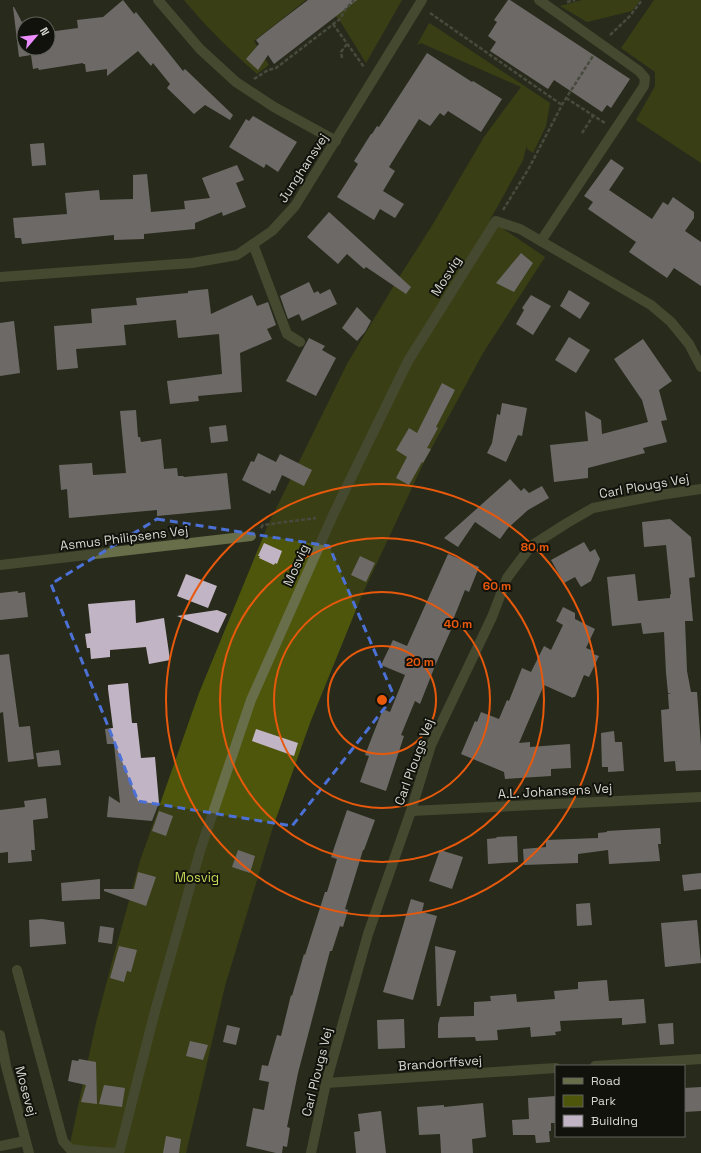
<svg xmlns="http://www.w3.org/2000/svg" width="701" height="1153" viewBox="0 0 701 1153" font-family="'Space Grotesk',sans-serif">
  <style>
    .green { fill: #4e560c }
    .building { fill: #c1b4c4 }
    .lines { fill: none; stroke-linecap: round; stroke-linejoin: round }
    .path { stroke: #6e7064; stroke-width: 2.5; stroke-dasharray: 4 2; stroke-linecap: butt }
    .minor { stroke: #686e49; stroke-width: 10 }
    .marked { fill: none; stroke: #4b70d6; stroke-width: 3; stroke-dasharray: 8 5; stroke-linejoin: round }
    .ring { fill: none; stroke: #e8590c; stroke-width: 2 }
    .labels { text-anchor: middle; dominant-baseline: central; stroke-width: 4; stroke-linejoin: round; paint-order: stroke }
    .street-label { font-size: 13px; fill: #d6d8cf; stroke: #11120c }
    .park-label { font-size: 13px; fill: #c6d655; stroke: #11120c }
    .centre { fill: #e8590c; stroke: #11120c; stroke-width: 2 }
    .ring-label { font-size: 12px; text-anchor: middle; font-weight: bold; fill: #e8590c; stroke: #11120c; stroke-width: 4; stroke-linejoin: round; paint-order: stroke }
  </style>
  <rect width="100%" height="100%" fill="#282b1c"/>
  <!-- green -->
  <g class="green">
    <path d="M184,0H306L254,41L269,65L257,74C231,51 206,27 184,0Z"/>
    <polygon points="323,0 402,0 366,63 342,24"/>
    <polygon points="582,0 640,0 632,11 587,22 560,6"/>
    <polygon points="654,0 701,0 701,163 636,120 655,86 655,72 621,48"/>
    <polygon points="429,23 434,26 550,103 546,126 533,153 527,149 527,145 523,160 490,220 545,257 483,353 424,462 362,595 310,723 273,827 225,986 186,1153 68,1153 96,1023 112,962 140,861 199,693 268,525 347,364 396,282 433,224 484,137 521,87 421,43 417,45"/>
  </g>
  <!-- building -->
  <g class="building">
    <polygon points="123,0 134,14 136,12 183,71 185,69 233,115 230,120 205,105 194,114 167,88 170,84 153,63 151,66 138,51 107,76 107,69 86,72 85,64 83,64 83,63 39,70 38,68 33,69 31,55 19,57 13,7 14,7 24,26 24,48 48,48 48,32 78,28 77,20 103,17"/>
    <polygon points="308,0 357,0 274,64 268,55 258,70 246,59 259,44 256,40 279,22"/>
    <polygon points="508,0 510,0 630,79 611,108 607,105 602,112 554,80 548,89 490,51 496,42 488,36 497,22 494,20"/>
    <polygon points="427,53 472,82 473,81 502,99 481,132 448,111 444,116 440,113 430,126 419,119 389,167 395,171 383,191 404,204 395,218 380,209 374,220 337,197 358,164 354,161 371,134 372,134 377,126 379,127"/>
    <polygon points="253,116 297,142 278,172 266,164 264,168 229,147 246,119 249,121"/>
    <polygon points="44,143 46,165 32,166 30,144"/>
    <polygon points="611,159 624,168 609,190 652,219 663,202 668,205 673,197 694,212 694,218 685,231 701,242 701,286 674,268 667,278 629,252 636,242 588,209 593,202 584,196"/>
    <polygon points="237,165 244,180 236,183 246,207 223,216 222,212 195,223 195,229 144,234 144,239 114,240 114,235 22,244 21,238 15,238 13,218 67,214 65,193 99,190 100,200 133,199 133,175 147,174 151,212 185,209 184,201 210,198 202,178"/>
    <polygon points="329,212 411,287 406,294 366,267 364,269 347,254 338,264 307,237"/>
    <polygon points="521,253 533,263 527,272 514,292 496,283"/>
    <polygon points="309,282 314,293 318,291 320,294 330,289 337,304 302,321 299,314 288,319 280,296"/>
    <polygon points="208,289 211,314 252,295 257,306 268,302 276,325 267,329 272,339 240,353 242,392 198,396 199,401 170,404 167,381 222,374 219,334 178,338 176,320 124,325 126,345 76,349 78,368 57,370 54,326 92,323 91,309 137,305 136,298 188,293 188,291"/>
    <polygon points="569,290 590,303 580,319 560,306"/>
    <polygon points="531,295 551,306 533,335 516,324 524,310 522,308"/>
    <polygon points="357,307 371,321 365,332 357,341 342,328"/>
    <polygon points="14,321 20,373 0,376 0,323"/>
    <polygon points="569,337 590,350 576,373 555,360"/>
    <polygon points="309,338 325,346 322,350 336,358 316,396 286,381"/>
    <polygon points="643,339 672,381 659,390 667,420 661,421 667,442 643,448 645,453 588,468 588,478 554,482 550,445 588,441 585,411 601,420 602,434 648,422 642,400 614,359"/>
    <polygon points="442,383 455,390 436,427 438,428 427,448 431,449 423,463 422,462 409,485 396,478 407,457 396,450 409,428 417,433"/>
    <polygon points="502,403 527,408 522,436 518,435 506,462 487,453 492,443 497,414 500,415"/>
    <polygon points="136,410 138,437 140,437 141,442 161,439 164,469 177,468 178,476 183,476 184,477 227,473 231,509 157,516 157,510 69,518 67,489 61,490 59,465 92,463 93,475 126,473 120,411"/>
    <polygon points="226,425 228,441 211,443 209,427"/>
    <polygon points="258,453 276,462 280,454 312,470 304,486 282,475 275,491 272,490 270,494 242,480 251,461 254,462"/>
    <polygon points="510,479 521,491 524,488 529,493 542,486 549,498 528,510 508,528 500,539 475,522 458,547 444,538"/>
    <polygon points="670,519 691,537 695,577 689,578 693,621 685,621 687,671 691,692 697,692 701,746 701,770 676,771 675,761 664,762 661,710 669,709 668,694 671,694 668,693 666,673 664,632 643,634 641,623 612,626 607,577 635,574 638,601 670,598 670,595 671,594 666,545 644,547 642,522"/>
    <polygon points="584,542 590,552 595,549 600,559 591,581 581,587 575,577 564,583 551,560"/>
    <polygon points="264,543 282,551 277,564 275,563 274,565 259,558 260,556 258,556"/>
    <polygon points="448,554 479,567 469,592 465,590 453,620 452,623 454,623 435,666 420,704 415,701 401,735 404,736 386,791 360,782 369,756 365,755 383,709 390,712 405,675 381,665 393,640 407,646"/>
    <polygon points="360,556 375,563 366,582 351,575"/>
    <polygon points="186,574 217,586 208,608 177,596"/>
    <polygon points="18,591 18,593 25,592 28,617 0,620 0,593"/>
    <polygon points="135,600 136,623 164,618 170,660 149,664 146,647 110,650 110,657 91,659 90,648 87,648 85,634 91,633 88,604"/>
    <polygon points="563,607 575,613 575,619 595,629 586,648 594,651 593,654 599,656 589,677 584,675 575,697 573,697 573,698 544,685 519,743 530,742 530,747 570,744 571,768 551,769 551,776 505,779 504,772 461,754 475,721 477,722 481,712 499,719 507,700 509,701 522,668 531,672 544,646 551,650 563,625 556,621"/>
    <polygon points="217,610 227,614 218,633 177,616"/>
    <polygon points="9,654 19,727 30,726 34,759 8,762 3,712 0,713 0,655"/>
    <polygon points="128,683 132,723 137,723 141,758 155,757 159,803 152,821 107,817 109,796 120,803 114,744 107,744 105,729 113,728 108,689 108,685"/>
    <polygon points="256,729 298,743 294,756 252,741"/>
    <polygon points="614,731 615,742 622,742 624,771 608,772 608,767 602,767 601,733"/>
    <polygon points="59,750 61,765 38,767 36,753"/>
    <polygon points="46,798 48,818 33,820 35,850 31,850 32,861 8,863 8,852 0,853 0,810 25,807 24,801"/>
    <polygon points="347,810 375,820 364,850 363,850 345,909 348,910 343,927 340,926 332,951 330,951 298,1073 287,1127 290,1128 287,1147 283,1146 282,1153 276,1153 246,1146 253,1108 264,1110 269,1082 259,1080 262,1065 268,1066 277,1035 281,1036 291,995 292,996 304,954 305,955 325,892 327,892 337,859 331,857"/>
    <polygon points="159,811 173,816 166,836 152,831"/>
    <polygon points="660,828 661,844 658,844 660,861 609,864 608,850 578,854 578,863 524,865 523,849 546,847 546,840 598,838 598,833 607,832 607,831"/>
    <polygon points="517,836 518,862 488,864 487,839 497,838 496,837"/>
    <polygon points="238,850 255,856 250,873 232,867"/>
    <polygon points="440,850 463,857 452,889 429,881"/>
    <polygon points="138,872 156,877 146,906 104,891 104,889 134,889"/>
    <polygon points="701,873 701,889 684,891 682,875"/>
    <polygon points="100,879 100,899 62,901 61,883"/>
    <polygon points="411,899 424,903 422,912 437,916 413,1000 383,992"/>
    <polygon points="590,903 592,925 577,926 576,904"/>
    <polygon points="42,919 64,922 66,944 30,947 29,920"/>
    <polygon points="697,920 701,963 665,967 661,923"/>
    <polygon points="100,926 114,928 112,944 98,942"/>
    <polygon points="119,946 137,950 131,972 127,971 124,982 110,978"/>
    <polygon points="435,946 456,951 440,1006 437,1006"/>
    <polygon points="607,980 609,1001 644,999 646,1023 622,1025 622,1018 560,1021 561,1031 555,1032 556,1035 531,1037 530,1027 497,1030 498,1040 476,1041 475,1037 438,1038 438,1024 440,1017 474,1016 474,1002 491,1001 490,996 516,994 517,1002 555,999 554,991 578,989 578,982"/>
    <polygon points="404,1019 405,1048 378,1049 377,1020"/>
    <polygon points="673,1023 674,1044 660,1045 658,1024"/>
    <polygon points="227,1025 240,1028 236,1045 223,1042"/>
    <polygon points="190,1041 208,1045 203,1060 186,1056"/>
    <polygon points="79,1059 96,1062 97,1104 81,1102 86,1085 68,1081 72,1060 78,1061"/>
    <polygon points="104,1085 125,1088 122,1107 99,1104"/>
    <polygon points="701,1087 701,1111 684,1112 684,1088"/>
    <polygon points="556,1096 556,1123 551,1123 551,1131 549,1131 550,1142 536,1143 535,1135 513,1135 512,1120 529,1119 528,1098"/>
    <polygon points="483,1103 486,1137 472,1139 473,1153 441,1153 440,1134 419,1135 417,1107 444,1105 444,1107"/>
    <polygon points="381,1111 386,1153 356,1153 354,1132 360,1131 358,1114"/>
    <polygon points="166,1136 181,1139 179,1153 163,1153"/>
  </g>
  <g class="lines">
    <!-- path -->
    <g class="path">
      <polyline points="567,2 575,0"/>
      <polyline points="430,13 562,105"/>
      <polyline points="333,24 364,67"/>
      <polyline points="610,35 630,16 642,0"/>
      <polyline points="342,58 341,52 347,44"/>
      <polyline points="254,79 268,70 276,68 340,19 345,10 354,0"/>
      <polyline points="566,98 605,123"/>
      <polyline points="582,133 593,116"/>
      <polyline points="503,210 529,168 563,103 593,56"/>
      <polyline points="261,528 263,525 316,518"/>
    </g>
    <!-- minor -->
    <g class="minor">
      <polyline points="158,0 200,49 236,82 274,107 336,141"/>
      <polyline points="539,0 639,71 645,78 644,86 541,241"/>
      <polyline points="253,244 287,334 300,342"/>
      <polyline points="0,277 192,263 237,255 272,231 295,206 422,0"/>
      <polyline points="0,565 251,536"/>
      <polyline points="411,811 701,797"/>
      <polyline points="17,970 63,1141 70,1149 87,1151 116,1153"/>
      <polyline points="0,1035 6,1066 29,1153"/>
      <polyline points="595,1066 701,1059"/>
      <polyline points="326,1083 556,1068"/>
      <polyline points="0,1146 25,1141"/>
      <polyline points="119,1153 154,1015 200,851 251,700 333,515 408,361 496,221 520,229 651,305 671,322 689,344 701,367"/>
      <polyline points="311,1153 326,1083 368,934 411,811 431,745 492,617 507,578 531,546 567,523 593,508 660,495 701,489"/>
    </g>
  </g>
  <!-- marked area -->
  <path d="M0 0H701V1153H0ZM157,519L329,546L394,696L292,826L138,801L51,584Z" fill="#282b1c" fill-opacity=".55" fill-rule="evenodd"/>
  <path class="marked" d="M157,519L329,546L394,696L292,826L138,801L51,584Z"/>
  <!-- distance rings -->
  <g class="ring">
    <circle cx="382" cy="700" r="54"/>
    <circle cx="382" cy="700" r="108"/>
    <circle cx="382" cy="700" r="162"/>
    <circle cx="382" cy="700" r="216"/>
  </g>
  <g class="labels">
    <!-- street labels -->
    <g class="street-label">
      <text transform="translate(303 168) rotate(-57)">Junghansvej</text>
      <text transform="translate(446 276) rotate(-58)">Mosvig</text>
      <text transform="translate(644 486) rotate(-10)">Carl Plougs Vej</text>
      <text transform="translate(124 538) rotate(-7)">Asmus Philipsens Vej</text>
      <text transform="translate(296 565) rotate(-66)">Mosvig</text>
      <text transform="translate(414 762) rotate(-70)">Carl Plougs Vej</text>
      <text transform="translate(555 791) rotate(-3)">A.L. Johansens Vej</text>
      <text transform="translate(440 1063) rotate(-4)">Brandorffsvej</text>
      <text transform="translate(317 1072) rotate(-76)">Carl Plougs Vej</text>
      <text transform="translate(26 1091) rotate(75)">Mosevej</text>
    </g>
    <!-- park labels -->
    <g class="park-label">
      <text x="197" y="877">Mosvig</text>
    </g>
  </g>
  <circle cx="382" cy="700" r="6" class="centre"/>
  <g class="ring-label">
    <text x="535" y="551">80 m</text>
    <text x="497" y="590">60 m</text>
    <text x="458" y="628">40 m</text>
    <text x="420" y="666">20 m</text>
  </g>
  <!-- legend -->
  <rect x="555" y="1065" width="130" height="72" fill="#11120c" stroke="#60615a"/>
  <rect x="563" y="1078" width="20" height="6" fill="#686e49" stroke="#60615a"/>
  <text x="591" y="1085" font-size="12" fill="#d6d8cf">Road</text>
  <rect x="563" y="1095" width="20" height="12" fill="#4e560c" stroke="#60615a"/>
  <text x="591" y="1105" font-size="12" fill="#d6d8cf">Park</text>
  <rect x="563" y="1115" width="20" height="12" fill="#c1b4c4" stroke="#60615a"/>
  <text x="591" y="1125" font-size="12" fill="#d6d8cf">Building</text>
  <!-- north arrow -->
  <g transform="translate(36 36) rotate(62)"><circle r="19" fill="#11120c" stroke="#60615a"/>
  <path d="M0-3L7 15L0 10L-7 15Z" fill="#eb8dfc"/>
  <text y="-6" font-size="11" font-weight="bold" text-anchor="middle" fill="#d6d8cf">N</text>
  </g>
</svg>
